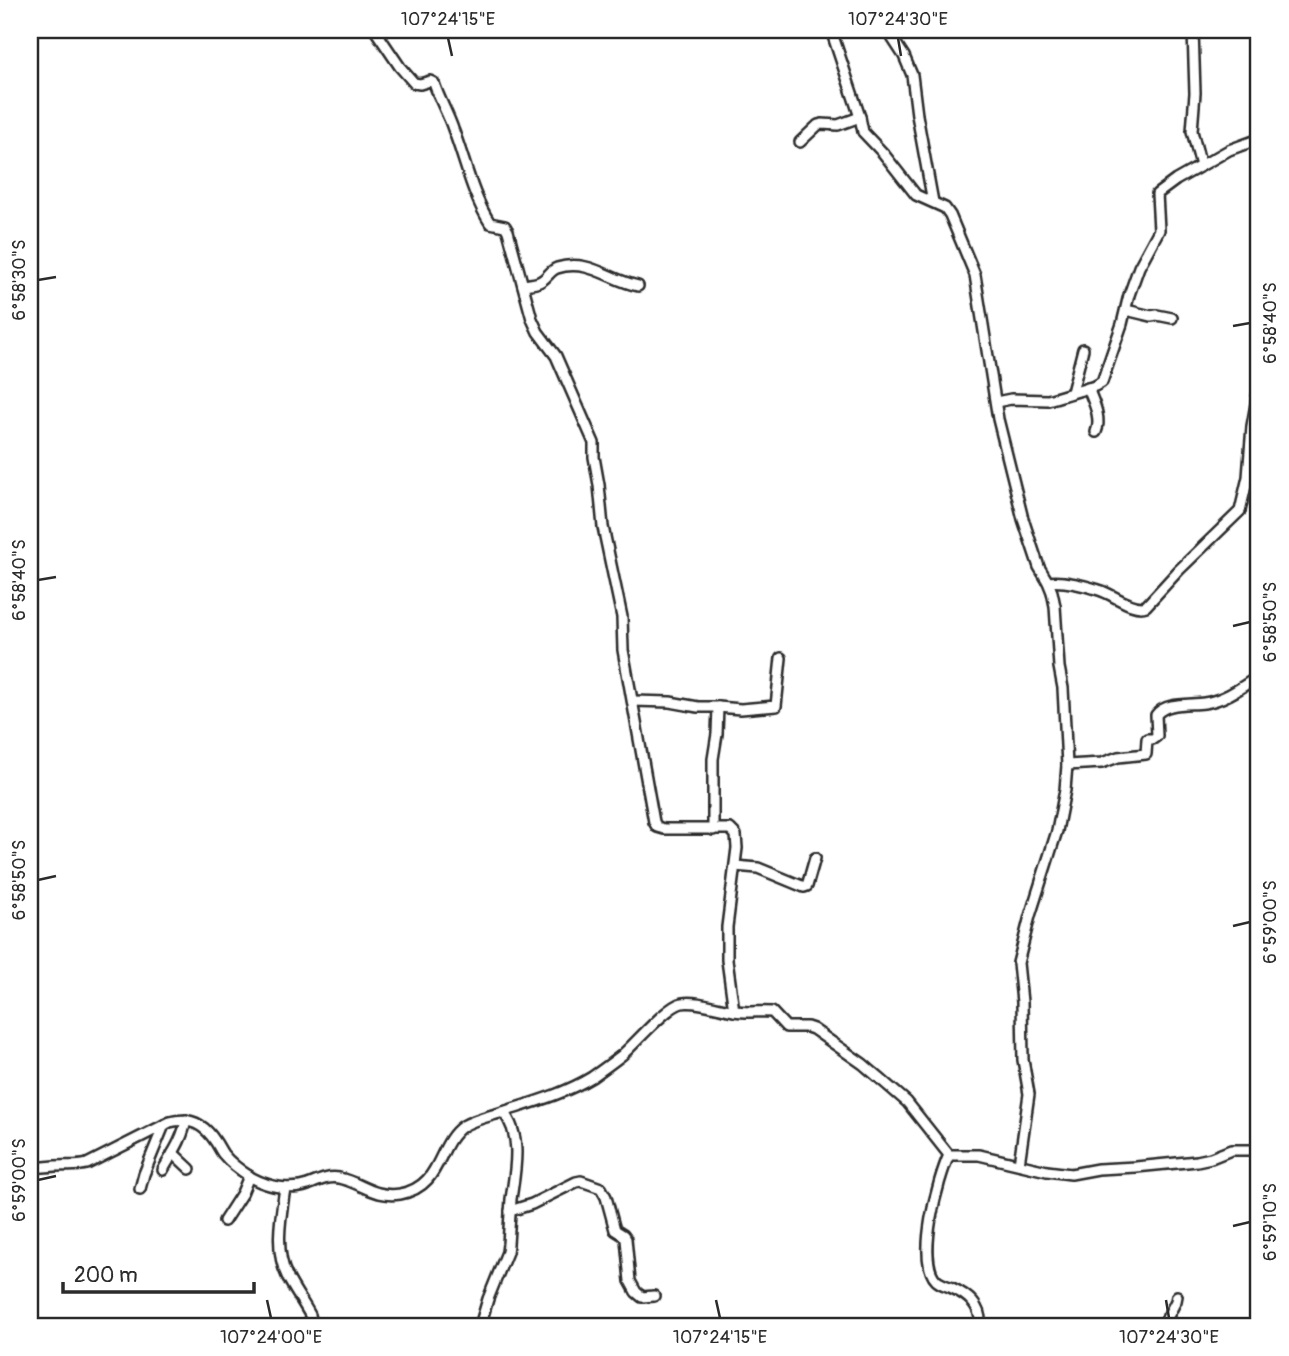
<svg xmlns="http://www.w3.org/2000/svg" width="1289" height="1356" viewBox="0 0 1289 1356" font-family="Pangolin,sans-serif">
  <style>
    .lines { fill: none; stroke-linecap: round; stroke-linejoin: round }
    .minor-casing { stroke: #2b2b2b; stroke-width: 14 }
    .minor { stroke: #fff; stroke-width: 9 }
    .ticks { fill: none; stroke: #2b2b2b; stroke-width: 2.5 }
    .neatline { fill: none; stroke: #2b2b2b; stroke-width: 2.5 }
    .ticks-label { font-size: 18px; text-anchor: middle; fill: #2b2b2b }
  </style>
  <rect width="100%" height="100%" fill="#fff"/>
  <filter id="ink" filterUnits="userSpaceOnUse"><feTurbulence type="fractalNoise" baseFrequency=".0143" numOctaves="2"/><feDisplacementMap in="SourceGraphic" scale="14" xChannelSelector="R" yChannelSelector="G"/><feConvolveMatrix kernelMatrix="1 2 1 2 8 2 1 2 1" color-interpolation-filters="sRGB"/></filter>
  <g filter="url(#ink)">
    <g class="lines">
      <defs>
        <g id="minor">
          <path d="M375,30L400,67L414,83L420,84L430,81L434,83C439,99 448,114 453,129C465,160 472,195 490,223L505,226L508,231L532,319L538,332L556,356L594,443V457L599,485L603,527L622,617L623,650L654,822L657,827L664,829H730L736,835L737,848L727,927V960L734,1011"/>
          <polyline points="831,30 860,117 863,132 883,153 916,195 945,208 950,215 975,275 998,419 1023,519 1039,567 1048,582 1052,592 1055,606 1059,667 1063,688 1067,765 1065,790 1057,831 1030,916 1018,963 1022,1002 1023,1060 1029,1094 1019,1164"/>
          <polyline points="889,30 891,36 904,56 912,75 917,115 933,202"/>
          <polyline points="1193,30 1195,93 1192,131 1201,166"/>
          <polyline points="800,142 818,125 822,124 838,125 860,117"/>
          <path d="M523,285C528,284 534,284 539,282C547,279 549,271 557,268C588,258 609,280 638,286"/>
          <polyline points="1126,310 1151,316 1157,315 1172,318"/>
          <path d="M1088,388C1093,401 1102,418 1096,432"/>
          <polyline points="1072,392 1083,349"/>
          <polyline points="996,402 1011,399 1048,400 1095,386 1102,382 1122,324 1129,295 1139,267 1159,230 1157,194 1176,180 1229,150 1259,139"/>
          <path d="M1048,582C1064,580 1083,585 1099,590C1113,594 1133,611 1146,606L1179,570L1240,511L1248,477L1252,426L1259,387"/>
          <polyline points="633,701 670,702 698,707 718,707"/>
          <path d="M1067,765L1102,763L1118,757L1146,754L1147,739H1153L1157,736L1156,715C1166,702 1188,705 1204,703C1225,700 1242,687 1259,676"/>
          <polyline points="713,830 713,759 717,734 718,707 741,709 776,706 781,658"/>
          <polyline points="735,866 758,868 804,887 807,886 815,858"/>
          <polyline points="173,1153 190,1169"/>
          <path d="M949,1155C938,1179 916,1259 936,1280C940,1284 945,1285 950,1287C968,1295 982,1306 980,1326"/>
          <path d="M30,1167C39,1168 46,1167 55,1166C66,1165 76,1167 87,1164L170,1122C189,1117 204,1124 215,1141C218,1145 220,1150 223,1154C231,1164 241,1171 252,1178C269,1187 290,1191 308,1185C318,1181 328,1176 339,1178C362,1183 374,1198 400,1194C443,1186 436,1145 463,1126C475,1119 490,1116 503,1112C534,1102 564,1094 592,1077C602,1070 613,1062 622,1055C635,1044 667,1006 682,1003C697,1000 720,1009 735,1011C747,1013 760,1011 772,1012L786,1027H807L813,1029L863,1064L907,1102L949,1155H979L1047,1171L1071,1174L1098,1169L1136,1167L1197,1161L1211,1158L1231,1150H1259"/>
          <path d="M163,1170C172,1154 183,1139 186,1120"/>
          <path d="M285,1188C281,1215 274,1250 287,1276C294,1290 303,1302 310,1315L311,1319L307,1326"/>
          <polyline points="140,1189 144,1174 164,1125"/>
          <polyline points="510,1211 532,1204 576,1182 581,1181 601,1188 606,1197 615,1230 623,1235 626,1239 630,1281 636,1292 642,1297 654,1296"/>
          <polyline points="224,1221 242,1193 249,1176"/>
          <path d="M480,1326L488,1299L507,1252L508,1244C509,1229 510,1214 511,1199C515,1171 523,1135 503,1112"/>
          <polyline points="1163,1326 1176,1301 1177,1296"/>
        </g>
      </defs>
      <!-- minor casing -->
      <use href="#minor" class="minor-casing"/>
      <!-- minor -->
      <use href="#minor" class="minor"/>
    </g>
  </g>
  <!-- ticks -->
  <path class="ticks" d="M448,38L452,56M898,38L901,56M38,280L56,277M1233,326L1250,323M38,580L56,577M1233,626L1250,622M38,880L56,876M1233,926L1250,922M38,1180L56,1176M1233,1226L1250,1222M267,1300L271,1318M716,1300L720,1318M1166,1300L1169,1318"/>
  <!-- margin -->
  <rect width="1289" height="1356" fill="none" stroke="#fff" stroke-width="77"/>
  <!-- scale -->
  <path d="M63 1282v10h191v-10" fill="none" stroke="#2b2b2b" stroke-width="3.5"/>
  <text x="74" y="1282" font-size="21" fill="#2b2b2b" stroke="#ffffff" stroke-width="5" paint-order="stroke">200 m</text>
  <rect x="38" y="38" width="1212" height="1280" class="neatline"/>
  <g class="ticks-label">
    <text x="448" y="25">107°24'15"E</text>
    <text x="898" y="25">107°24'30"E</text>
    <text transform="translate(19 280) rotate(-90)" y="6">6°58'30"S</text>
    <text transform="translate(1270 323) rotate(-90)" y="6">6°58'40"S</text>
    <text transform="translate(19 580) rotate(-90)" y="6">6°58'40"S</text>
    <text transform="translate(1270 622) rotate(-90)" y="6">6°58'50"S</text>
    <text transform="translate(19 880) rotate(-90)" y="6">6°58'50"S</text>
    <text transform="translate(1270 922) rotate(-90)" y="6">6°59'00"S</text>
    <text transform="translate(19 1180) rotate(-90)" y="6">6°59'00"S</text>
    <text transform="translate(1270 1222) rotate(-90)" y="6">6°59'10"S</text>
    <text x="271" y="1343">107°24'00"E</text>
    <text x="720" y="1343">107°24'15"E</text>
    <text x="1169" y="1343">107°24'30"E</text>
  </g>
</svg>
